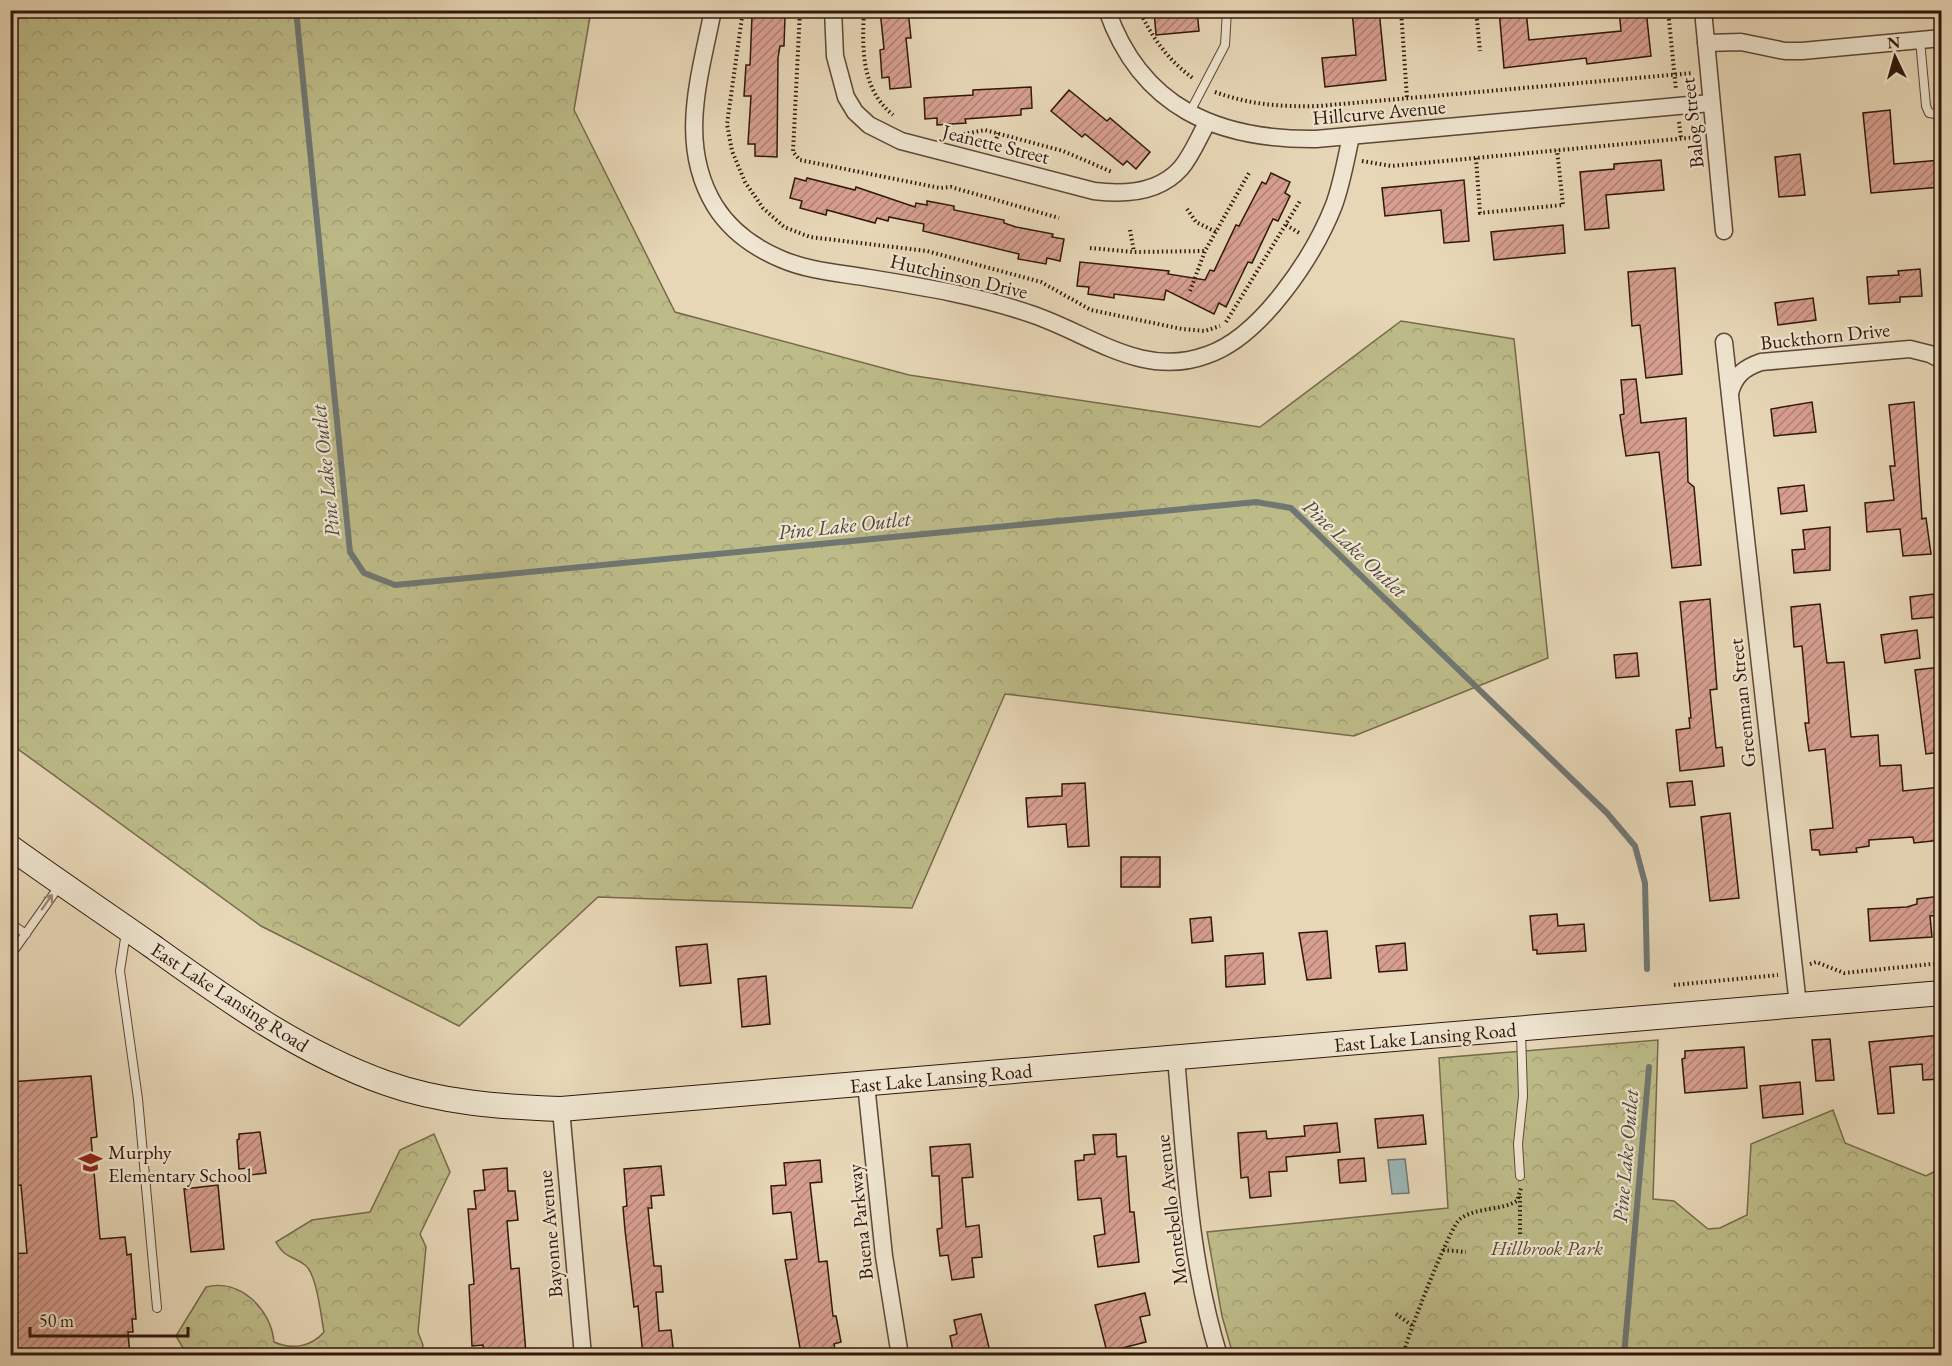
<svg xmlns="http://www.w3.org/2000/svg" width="1952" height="1366" viewBox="0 0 1952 1366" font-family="'EB Garamond',serif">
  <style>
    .forest { fill: url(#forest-crowns); stroke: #776a4a; stroke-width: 1.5 }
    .water { fill: #9ab7b8; stroke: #707773; stroke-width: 1.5 }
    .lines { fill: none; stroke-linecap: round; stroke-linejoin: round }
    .stream { stroke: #707773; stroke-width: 6 }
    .building { fill: url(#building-hatch); stroke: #31170b; stroke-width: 1.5 }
    .lane-casing { stroke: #5e4736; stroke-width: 10 }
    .street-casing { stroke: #5e4736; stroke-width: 19 }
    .secondary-casing { stroke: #31170b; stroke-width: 26 }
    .path { stroke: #31170b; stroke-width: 4; stroke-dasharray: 1.5 3; stroke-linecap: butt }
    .lane { stroke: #efe5d0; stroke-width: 8 }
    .street { stroke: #efe5d0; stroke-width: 16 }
    .secondary { stroke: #efe5d0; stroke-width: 24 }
    .oneway { stroke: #9a8877 }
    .labels { text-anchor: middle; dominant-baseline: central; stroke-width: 4.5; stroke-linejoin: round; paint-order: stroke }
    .street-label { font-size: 20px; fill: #31170b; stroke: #efe5d0 }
    .poi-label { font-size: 20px; fill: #31170b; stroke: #efe5d0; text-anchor: start }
    .park-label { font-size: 20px; font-style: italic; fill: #5b4931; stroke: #efe5d0 }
    .water-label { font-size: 21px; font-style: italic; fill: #50473f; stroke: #efe5d0 }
  </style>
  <defs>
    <pattern id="forest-crowns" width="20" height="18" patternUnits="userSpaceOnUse" patternTransform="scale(1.5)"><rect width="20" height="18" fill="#bdbc89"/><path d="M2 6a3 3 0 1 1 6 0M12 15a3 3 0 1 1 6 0" fill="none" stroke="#a3a175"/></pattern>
    <pattern id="building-hatch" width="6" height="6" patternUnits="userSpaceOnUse" patternTransform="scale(1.5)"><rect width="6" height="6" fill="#d79f90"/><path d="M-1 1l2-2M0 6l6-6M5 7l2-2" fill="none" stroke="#af8174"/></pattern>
  </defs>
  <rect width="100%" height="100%" fill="#e7d7b7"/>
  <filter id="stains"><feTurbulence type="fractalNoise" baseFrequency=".00333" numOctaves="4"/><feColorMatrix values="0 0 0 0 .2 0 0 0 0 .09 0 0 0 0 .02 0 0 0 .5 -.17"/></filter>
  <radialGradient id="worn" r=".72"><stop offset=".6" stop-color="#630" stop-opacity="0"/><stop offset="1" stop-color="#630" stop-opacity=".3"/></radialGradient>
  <!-- forest -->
  <g class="forest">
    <polygon points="11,10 591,11 574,110 675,312 909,375 1260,427 1401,321 1514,339 1548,658 1354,736 1005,694 912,908 598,897 459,1026 261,926 11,744"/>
    <polygon points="1658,1040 1653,1199 1674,1201 1708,1229 1720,1228 1747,1215 1751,1144 1833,1110 1845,1143 1926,1176 1941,1168 1941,1355 1233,1355 1222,1316 1207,1232 1448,1208 1439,1058"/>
    <path d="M434,1134L450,1172L420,1234L426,1247L418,1332L423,1345L421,1355H187L176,1336L206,1287C240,1278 271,1309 274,1342C292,1350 311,1347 324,1332C321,1317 317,1274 305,1265C292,1255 285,1259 276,1242L312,1220L370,1212L400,1150Z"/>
  </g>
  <!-- water -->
  <polygon class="water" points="1405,1159 1409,1193 1392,1194 1388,1160"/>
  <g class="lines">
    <!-- stream -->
    <g class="stream">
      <polyline points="296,10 350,552 364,573 395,585 1256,502 1291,508 1607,813 1635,846 1645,883 1647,969"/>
      <polyline points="1624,1356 1649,1067"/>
    </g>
  </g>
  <!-- building -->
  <g class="building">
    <polygon points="760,10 782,10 782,17 785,17 784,46 780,46 778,58 777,157 755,156 755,144 748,144 751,96 744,96 746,65 750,65 752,16 760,16"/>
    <polygon points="880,10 908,10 911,38 906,38 911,87 890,89 889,77 882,78 880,50 884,49"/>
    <polygon points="1154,10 1197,10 1199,31 1156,35"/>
    <polygon points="1352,10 1379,10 1386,80 1325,87 1322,58 1356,55"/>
    <polygon points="1499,10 1526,10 1529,40 1621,31 1619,10 1646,10 1651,56 1587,64 1586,58 1504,68"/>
    <polygon points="1031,87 1032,108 1021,109 1021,115 965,119 966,123 937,125 937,118 925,119 924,98 973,95 973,90"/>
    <polygon points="1069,90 1107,121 1110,118 1150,152 1136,169 1127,161 1123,165 1085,134 1082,137 1051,111"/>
    <polygon points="1890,110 1894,164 1941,160 1941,187 1871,193 1863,113"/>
    <polygon points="1800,154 1805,195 1779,197 1775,157"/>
    <polygon points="1661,160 1664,190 1606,195 1609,228 1585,230 1580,172 1614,169 1614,164"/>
    <polygon points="1271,173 1290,182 1285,193 1290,196 1278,221 1273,219 1252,263 1248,262 1226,307 1219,303 1214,314 1166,290 1164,300 1114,294 1114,298 1088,294 1089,287 1077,286 1080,262 1169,271 1168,274 1205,280 1210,270 1214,271 1236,225 1239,226 1262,182 1266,184"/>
    <polygon points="795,178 806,181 807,178 855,190 856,187 915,207 916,203 927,205 927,201 954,206 954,210 1004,220 1004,223 1016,227 1053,234 1052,237 1064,239 1060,261 1047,258 1046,264 1018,259 1019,254 923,231 924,224 889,217 888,221 877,218 875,223 827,210 826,215 800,208 802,201 790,198"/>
    <polygon points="1464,180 1469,241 1444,243 1441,210 1385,216 1382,188"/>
    <polygon points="1563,225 1565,253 1494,260 1491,232"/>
    <polygon points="1675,268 1682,374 1646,378 1640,325 1632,326 1628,272"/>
    <polygon points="1920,269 1922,296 1900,297 1900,302 1869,304 1867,277 1899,275 1898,271"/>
    <polygon points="1813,298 1816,320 1778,325 1775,303"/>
    <polygon points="1636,379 1641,423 1686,418 1688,482 1694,487 1701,565 1672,568 1659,452 1626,456 1620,415 1624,414 1621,380"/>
    <polygon points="1812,402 1816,432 1774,436 1771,409"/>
    <polygon points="1914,402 1922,519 1926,518 1931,554 1903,556 1900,529 1867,532 1865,503 1894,500 1890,466 1895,466 1889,405"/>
    <polygon points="1804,485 1807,511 1781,514 1778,488"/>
    <polygon points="1830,527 1830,570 1794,573 1792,550 1805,549 1803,530"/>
    <polygon points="1934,594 1936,617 1912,619 1910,597"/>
    <polygon points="1710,599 1717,689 1710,690 1716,748 1722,747 1724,766 1680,771 1676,730 1690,728 1689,718 1691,718 1680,602"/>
    <polygon points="1820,604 1827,663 1844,662 1851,737 1878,735 1880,766 1901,765 1903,791 1941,787 1941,840 1914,843 1913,837 1869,840 1869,846 1856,848 1857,852 1820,855 1819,850 1812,850 1810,830 1833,828 1825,749 1809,751 1805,723 1809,723 1802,646 1794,647 1791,607"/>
    <polygon points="1917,630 1920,658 1885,663 1881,635"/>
    <polygon points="1637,653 1639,676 1616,678 1614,655"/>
    <polygon points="1941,667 1941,752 1926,754 1915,670"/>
    <polygon points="1692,781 1695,805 1670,807 1667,783"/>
    <polygon points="1085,783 1089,846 1068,847 1066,824 1028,827 1026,798 1062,796 1062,784"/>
    <polygon points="1730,813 1739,898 1710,901 1701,817"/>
    <rect x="1121" y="857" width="39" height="30"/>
    <polygon points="1941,896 1941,915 1930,916 1932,937 1870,941 1868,909 1907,907 1917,904 1917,899"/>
    <polygon points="1557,914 1558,926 1584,924 1586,951 1537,954 1537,950 1533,950 1530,916"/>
    <polygon points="1211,917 1213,941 1192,943 1190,919"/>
    <polygon points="1327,931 1331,978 1307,980 1299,933"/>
    <polygon points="1405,943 1407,970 1379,972 1376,946"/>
    <polygon points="707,944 711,983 680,986 676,947"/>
    <polygon points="1263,953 1265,984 1226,987 1225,956"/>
    <polygon points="766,976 770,1024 742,1027 738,979"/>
    <polygon points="1941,1035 1941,1079 1923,1080 1922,1064 1890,1067 1894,1113 1878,1114 1869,1042"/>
    <polygon points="1830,1039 1834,1080 1816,1081 1812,1040"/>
    <polygon points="1744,1047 1747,1088 1685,1093 1682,1059 1685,1058 1685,1051"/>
    <polygon points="91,1076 97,1137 91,1138 100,1239 125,1237 127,1255 131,1254 136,1319 132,1319 133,1332 128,1332 130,1356 10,1356 10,1254 27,1253 21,1185 10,1186 10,1082"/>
    <polygon points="1800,1082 1803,1114 1763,1118 1760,1086"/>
    <polygon points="1423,1115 1426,1144 1378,1148 1375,1119"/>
    <polygon points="1337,1123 1340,1152 1286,1157 1287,1171 1269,1172 1271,1196 1250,1198 1248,1177 1241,1178 1238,1133 1266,1131 1267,1139 1305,1136 1304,1126"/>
    <polygon points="260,1132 266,1173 250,1175 249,1168 239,1169 237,1140 239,1139 239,1134"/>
    <polygon points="1116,1134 1117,1157 1126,1156 1130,1212 1134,1212 1139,1262 1098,1267 1094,1236 1105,1234 1101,1198 1078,1200 1075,1161 1084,1160 1084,1155 1095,1154 1093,1135"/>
    <polygon points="970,1144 973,1177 962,1178 966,1227 979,1225 982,1257 972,1258 974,1277 952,1280 948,1255 940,1256 937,1229 942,1228 939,1176 932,1176 930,1147"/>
    <polygon points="1364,1158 1366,1181 1340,1183 1338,1160"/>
    <polygon points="820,1160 822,1182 810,1183 819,1262 827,1261 833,1316 836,1316 841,1342 834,1344 836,1356 812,1356 811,1352 801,1354 785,1260 797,1259 791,1212 773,1214 771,1186 786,1185 784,1163"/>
    <polygon points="661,1166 664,1195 651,1196 652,1208 648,1208 654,1266 661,1266 663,1292 656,1292 659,1331 671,1330 674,1356 643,1356 638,1306 634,1307 625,1230 623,1207 627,1206 624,1169"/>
    <polygon points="507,1168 508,1191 515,1191 518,1220 507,1221 511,1269 519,1268 526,1353 484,1356 483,1345 472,1346 469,1285 474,1284 468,1209 476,1209 474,1191 485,1190 483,1170"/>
    <polygon points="218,1185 224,1249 191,1252 184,1189"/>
    <polygon points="1145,1293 1150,1315 1140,1317 1146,1342 1107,1352 1095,1305"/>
    <polygon points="981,1314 991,1356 954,1356 950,1336 957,1334 954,1320"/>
  </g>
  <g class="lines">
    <defs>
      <g id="lane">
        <polyline points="1920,40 1926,106 1929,113 1942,115"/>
        <polyline points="1190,112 1225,45 1227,10"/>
        <polyline points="10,923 26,934"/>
        <polyline points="126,932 120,971 138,1099 157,1308"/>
        <polyline points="10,956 60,885"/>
        <polyline points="1520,1176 1518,1144 1523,1096 1521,1032"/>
      </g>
      <g id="street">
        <path d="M713,10C700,76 677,144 715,206C730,230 755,248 781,259C808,271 840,273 869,278C924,287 979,296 1031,314C1091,334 1142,379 1207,355C1261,337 1314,256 1334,205C1342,183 1346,159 1351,136"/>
        <path d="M833,10L835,56L846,97L855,112L869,125L901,141L1094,191C1125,195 1159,193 1181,168C1192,155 1199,137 1207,123"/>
        <path d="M1107,10C1141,108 1218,140 1316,139L1711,103"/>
        <polyline points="1703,10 1724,231"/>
        <polyline points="1706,43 1741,42 1785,51 1802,51 1942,38"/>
        <polyline points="1724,342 1798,1005"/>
        <path d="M1730,393C1735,375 1744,368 1761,362L1910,349L1930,354L1942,360"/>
        <path d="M1176,1058C1185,1158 1189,1259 1219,1356"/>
        <polyline points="866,1084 884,1256 900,1356"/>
        <polyline points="561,1109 583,1356"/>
      </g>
      <path id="secondary" d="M10,847C57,881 105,913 152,946C226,999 299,1052 386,1083C442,1103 502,1107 561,1109L1942,993"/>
    </defs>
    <!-- lane casing -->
    <use href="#lane" class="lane-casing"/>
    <!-- street casing -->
    <use href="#street" class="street-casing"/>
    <!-- secondary casing -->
    <use href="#secondary" class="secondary-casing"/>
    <!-- path -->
    <g class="path">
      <polyline points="743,10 727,124 732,151 745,182 763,208 784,227 810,237 927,251 1041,282 1091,310 1182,329 1205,331 1220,326"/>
      <polyline points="800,10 793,152 800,160 940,188 951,187 1059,218"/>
      <path d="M864,10C862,48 861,89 893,115"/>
      <path d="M1139,10C1153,39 1168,60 1194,79"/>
      <polyline points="1401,10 1407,98"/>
      <polyline points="1476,10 1480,51"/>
      <polyline points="1668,10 1676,90"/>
      <path d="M1215,92C1251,105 1282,107 1319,106L1693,73"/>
      <polyline points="1679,122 1681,138"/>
      <polyline points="959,135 985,130 1063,151 1112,172"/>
      <polyline points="994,147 998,133"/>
      <polyline points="1476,158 1480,213 1563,205 1557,150"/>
      <polyline points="1362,161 1391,166 1698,137"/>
      <polyline points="1187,209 1196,222 1216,232"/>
      <polyline points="1286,225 1301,234"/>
      <polyline points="1130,230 1134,252"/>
      <polyline points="1090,248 1134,252 1205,251"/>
      <polyline points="1190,291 1205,251 1249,173"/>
      <polyline points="1226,322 1300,201"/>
      <polyline points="1810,964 1816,962 1844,973 1942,963"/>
      <polyline points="1674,985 1778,975"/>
      <polyline points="1520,1234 1520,1196"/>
      <polyline points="1443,1250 1466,1252"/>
      <polyline points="1396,1314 1413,1326"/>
      <path d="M1403,1356C1406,1339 1450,1226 1460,1219C1476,1207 1500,1211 1517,1201L1521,1188"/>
    </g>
    <!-- lane -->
    <use href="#lane" class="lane"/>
    <!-- street -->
    <use href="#street" class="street"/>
    <!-- secondary -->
    <use href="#secondary" class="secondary"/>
  </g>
  <!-- one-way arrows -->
  <defs><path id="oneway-shaft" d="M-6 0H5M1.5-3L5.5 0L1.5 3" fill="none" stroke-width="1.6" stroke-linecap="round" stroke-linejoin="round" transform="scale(1.5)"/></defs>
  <use class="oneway" href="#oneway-shaft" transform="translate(47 902) rotate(-55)"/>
  <!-- icons -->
  <defs>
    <symbol id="school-bare" viewBox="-9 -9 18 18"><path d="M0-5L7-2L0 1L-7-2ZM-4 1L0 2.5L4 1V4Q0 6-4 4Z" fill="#8f2418" stroke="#efe5d0" stroke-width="2.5" paint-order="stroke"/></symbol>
  </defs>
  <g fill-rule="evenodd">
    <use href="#school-bare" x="74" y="1146" width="33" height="33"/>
  </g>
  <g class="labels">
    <!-- street labels -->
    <g class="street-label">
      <text transform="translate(1379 112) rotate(-5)">Hillcurve Avenue</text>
      <text transform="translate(1692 123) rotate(-96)">Balog Street</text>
      <text transform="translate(996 144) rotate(14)">Jeanette Street</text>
      <text transform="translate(959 276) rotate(13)">Hutchinson Drive</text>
      <text transform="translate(1825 336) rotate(-6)">Buckthorn Drive</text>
      <text transform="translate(1742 703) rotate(-96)">Greenman Street</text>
      <text transform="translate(230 997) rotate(33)">East Lake Lansing Road</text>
      <text transform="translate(1425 1037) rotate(-5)">East Lake Lansing Road</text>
      <text transform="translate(941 1078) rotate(-5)">East Lake Lansing Road</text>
      <text transform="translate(1171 1210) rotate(-97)">Montebello Avenue</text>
      <text transform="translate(860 1222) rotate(-96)">Buena Parkway</text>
      <text transform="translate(550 1234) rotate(-95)">Bayonne Avenue</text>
    </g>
    <!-- poi labels -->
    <g class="poi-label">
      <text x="108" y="1152">Murphy<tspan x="108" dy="23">Elementary School</tspan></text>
    </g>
    <!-- park labels -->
    <g class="park-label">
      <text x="1547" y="1248">Hillbrook Park</text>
    </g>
    <!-- water labels -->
    <g class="water-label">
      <text transform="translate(325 471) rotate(-96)">Pine Lake Outlet</text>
      <text transform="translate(844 525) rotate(-6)">Pine Lake Outlet</text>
      <text transform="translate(1355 548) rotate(43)">Pine Lake Outlet</text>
      <text transform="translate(1625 1156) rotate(-85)">Pine Lake Outlet</text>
    </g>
  </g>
  <!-- margin -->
  <rect width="1952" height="1366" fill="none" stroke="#e7d7b7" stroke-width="36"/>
  <rect x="12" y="12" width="1928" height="1342" fill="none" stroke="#31170b" stroke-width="3"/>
  <rect x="18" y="18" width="1916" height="1330" fill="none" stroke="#31170b" stroke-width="1.5"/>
  <!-- north arrow -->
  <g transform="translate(1895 57) rotate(355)" stroke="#efe5d0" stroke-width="4.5" paint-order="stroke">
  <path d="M0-4.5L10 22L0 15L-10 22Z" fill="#31170b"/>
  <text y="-9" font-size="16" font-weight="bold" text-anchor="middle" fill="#31170b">N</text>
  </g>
  <!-- scale -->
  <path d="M30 1327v9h158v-9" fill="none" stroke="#31170b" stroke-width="3"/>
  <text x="39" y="1327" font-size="18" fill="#31170b" stroke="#efe5d0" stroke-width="4.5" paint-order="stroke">50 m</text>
  <rect width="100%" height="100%" filter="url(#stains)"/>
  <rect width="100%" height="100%" fill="url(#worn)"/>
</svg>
